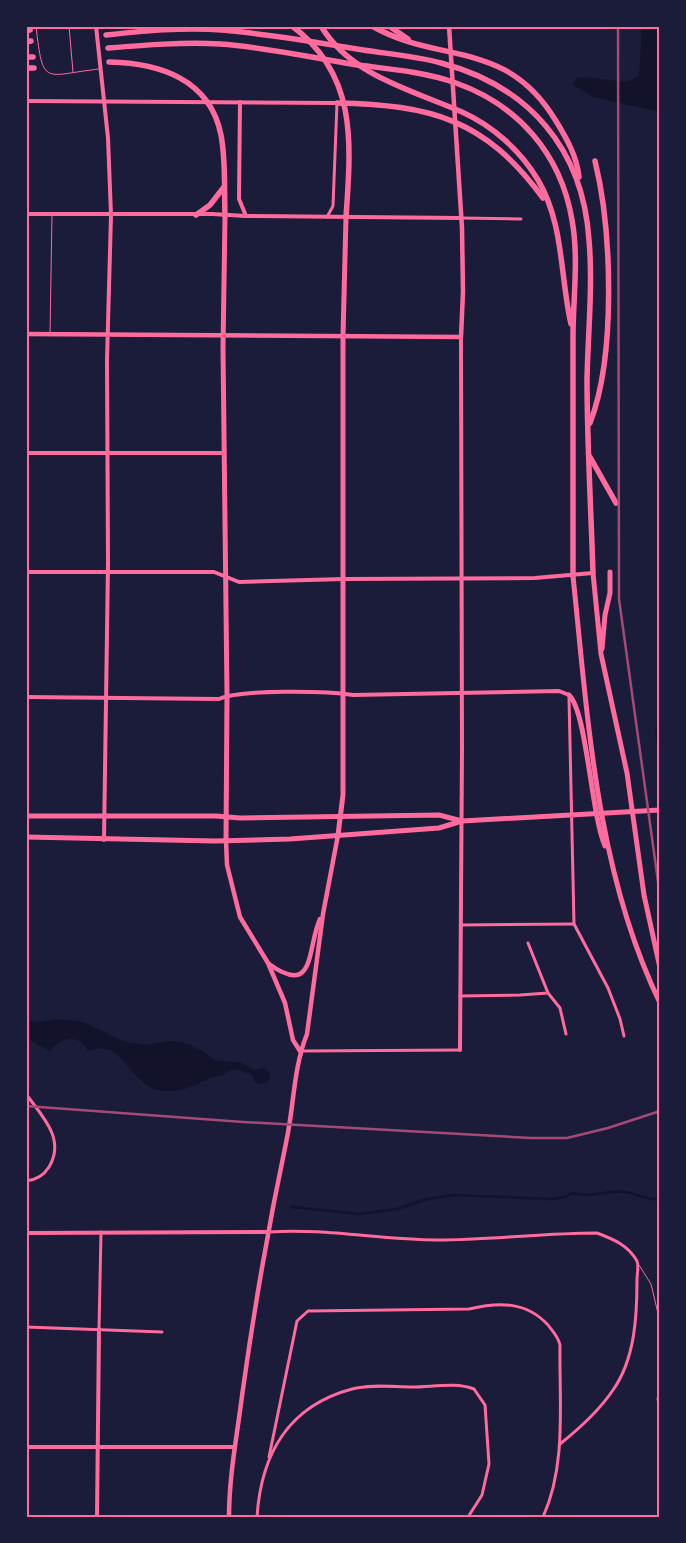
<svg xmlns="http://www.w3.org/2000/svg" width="686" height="1543" viewBox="0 0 686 1543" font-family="'DejaVu Sans',sans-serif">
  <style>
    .water { fill: #12122b }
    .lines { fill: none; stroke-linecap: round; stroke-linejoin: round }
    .stream { stroke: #12122b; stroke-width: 2.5 }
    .service { stroke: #ff6b9d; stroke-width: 1 }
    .minor { stroke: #ff6b9d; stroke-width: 3 }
    .tertiary { stroke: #ff6b9d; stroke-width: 4 }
    .secondary { stroke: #ff6b9d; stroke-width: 4.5 }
    .primary { stroke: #ff6b9d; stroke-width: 5 }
    .trunk { stroke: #ff6b9d; stroke-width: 5 }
    .motorway { stroke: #ff6b9d; stroke-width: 5.5 }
    .rail { stroke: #a44b75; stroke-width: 2.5 }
    .neatline { fill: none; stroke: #ff6b9d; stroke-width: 2 }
  </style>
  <rect width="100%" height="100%" fill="#1b1b3a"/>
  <!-- water -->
  <g class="water">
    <polygon points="642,26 660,26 660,112 593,97 573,85 576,78 582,77 627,82 639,76"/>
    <polygon points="660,721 660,766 655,730"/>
    <path d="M57,1019L83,1022L125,1042L146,1045L168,1041L182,1042L203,1051L216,1061L240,1062L254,1070L265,1068L270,1074C270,1081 266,1084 259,1084L254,1081L252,1075L239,1070H230C222,1078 215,1075 206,1080C125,1122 136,1032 88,1051C81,1033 59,1037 50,1051L26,1038V1021L40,1022Z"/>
  </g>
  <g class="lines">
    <!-- stream -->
    <path class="stream" d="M292,1207L359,1214L397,1209L427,1199L454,1195L551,1199L565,1197L572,1193C595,1198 605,1190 624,1192C636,1193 647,1201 660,1199"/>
    <!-- service -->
    <g class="service">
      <path d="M36,26C43,88 44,75 99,69"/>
      <polyline points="69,26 73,72"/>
      <polyline points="50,334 52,215"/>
      <polyline points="639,1265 651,1284 660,1322"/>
      <polyline points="657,1400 660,1379"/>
    </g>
    <!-- minor -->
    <g class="minor">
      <polyline points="327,217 333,206 337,103"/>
      <polyline points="461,218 521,219"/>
      <polyline points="569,698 574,924 608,988 620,1019 624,1036"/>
      <polyline points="461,925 574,924"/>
      <polyline points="528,943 548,993 560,1008 566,1034"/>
      <polyline points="460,996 520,995 548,993"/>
      <polyline points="301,1051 460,1050"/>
      <path d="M26,1094C42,1116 66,1139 49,1167C44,1175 36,1180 26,1181"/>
      <path d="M269,1232C324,1228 381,1240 437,1240C490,1240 544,1233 597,1233C613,1239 628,1245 637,1261C639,1266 637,1274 637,1280C637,1316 635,1359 613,1390C599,1411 580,1428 560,1444"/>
      <polyline points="26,1327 162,1332"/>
      <polyline points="99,1329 101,1232"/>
      <path d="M269,1457L297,1321L308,1311L469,1309C498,1302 526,1301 548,1325C553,1332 558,1336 560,1345C559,1401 567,1464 543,1517"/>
      <path d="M257,1517C261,1455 288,1406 352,1389C371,1384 393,1387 413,1387C432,1387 456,1382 474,1389L485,1405L489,1464L482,1495L468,1517"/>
    </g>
    <!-- tertiary -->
    <g class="tertiary">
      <polyline points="96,26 108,138 111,215 107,360 108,563 104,840"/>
      <polyline points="26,101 337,103"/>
      <polyline points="240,102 239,199 246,216"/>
      <polyline points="26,214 212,214 246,216 461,218"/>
      <polyline points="26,453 224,453"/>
      <polyline points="26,572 214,572 239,582 344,579 535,578 593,573"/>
      <path d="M26,697L219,699C241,689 327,691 353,695L559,691L569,695"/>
      <polyline points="460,1050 462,748 461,337"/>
      <polyline points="26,1233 268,1232"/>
      <polyline points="26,1447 235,1447"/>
      <polyline points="97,1517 99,1329"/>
    </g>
    <!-- secondary -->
    <g class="secondary">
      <polyline points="26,334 461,337 463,292 462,228 449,26"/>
      <polyline points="226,841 227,865 240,917 268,963 285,1003 293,1040 300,1051"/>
      <path d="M269,964C316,998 307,947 320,919"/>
      <path d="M229,1517C229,1476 237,1436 242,1396C254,1309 269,1223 287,1138C294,1103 294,1066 307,1034L323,914L338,835"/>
    </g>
    <!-- primary -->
    <g class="primary">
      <polyline points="225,216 223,348 227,695 226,841"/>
      <polyline points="593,573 601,654 627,773 644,895 660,968"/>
      <path d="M573,576C588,719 596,871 660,1003"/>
      <polyline points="602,649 605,615 610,593 610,572"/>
      <path d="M569,695C587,712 591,814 605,846"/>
      <polyline points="338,835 343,795 343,336 346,217"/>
    </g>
    <!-- trunk -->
    <g class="trunk">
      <polyline points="26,816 216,816 240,818 439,815 462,821"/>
      <polyline points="26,837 215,841 290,839 439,828 462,821 660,810"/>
    </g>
    <!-- motorway -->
    <g class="motorway">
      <path d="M292,26C358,75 351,144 346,217"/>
      <path d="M321,26C351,76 412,90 462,112C493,126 521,151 538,180C564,224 560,276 571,324"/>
      <path d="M372,26C440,65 506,38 556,121C567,139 577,157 579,177"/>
      <polyline points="389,26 408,39"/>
      <polyline points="26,31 30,30"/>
      <path d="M106,35C144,31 183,27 222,30C269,34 316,42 363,50C389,54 416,56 441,63C529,86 583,149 589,240C593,286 588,332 587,379C587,443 591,508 593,573"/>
      <polyline points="26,42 31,41"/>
      <path d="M108,48C145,45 183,42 220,44C266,47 313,58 358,65C390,69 425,72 456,83C518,105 561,154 572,220C579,258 573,298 573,337C573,416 573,496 573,576"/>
      <polyline points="26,57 33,57"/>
      <path d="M109,62C159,63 210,79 221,135C226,161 224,189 225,216"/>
      <polyline points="26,68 34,68"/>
      <path d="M337,103C431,105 485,119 543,198"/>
      <polyline points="196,215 210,205 224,187"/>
      <path d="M590,423C616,356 612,230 595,161"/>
      <polyline points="590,457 616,503"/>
    </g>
    <!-- rail -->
    <g class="rail">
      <polyline points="618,26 619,599 660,896"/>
      <polyline points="26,1106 243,1122 531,1138 567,1138 608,1128 660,1111"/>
    </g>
  </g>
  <!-- border -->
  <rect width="686" height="1543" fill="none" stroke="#1b1b3a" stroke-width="55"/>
  <rect x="28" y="28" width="630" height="1488" class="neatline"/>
</svg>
